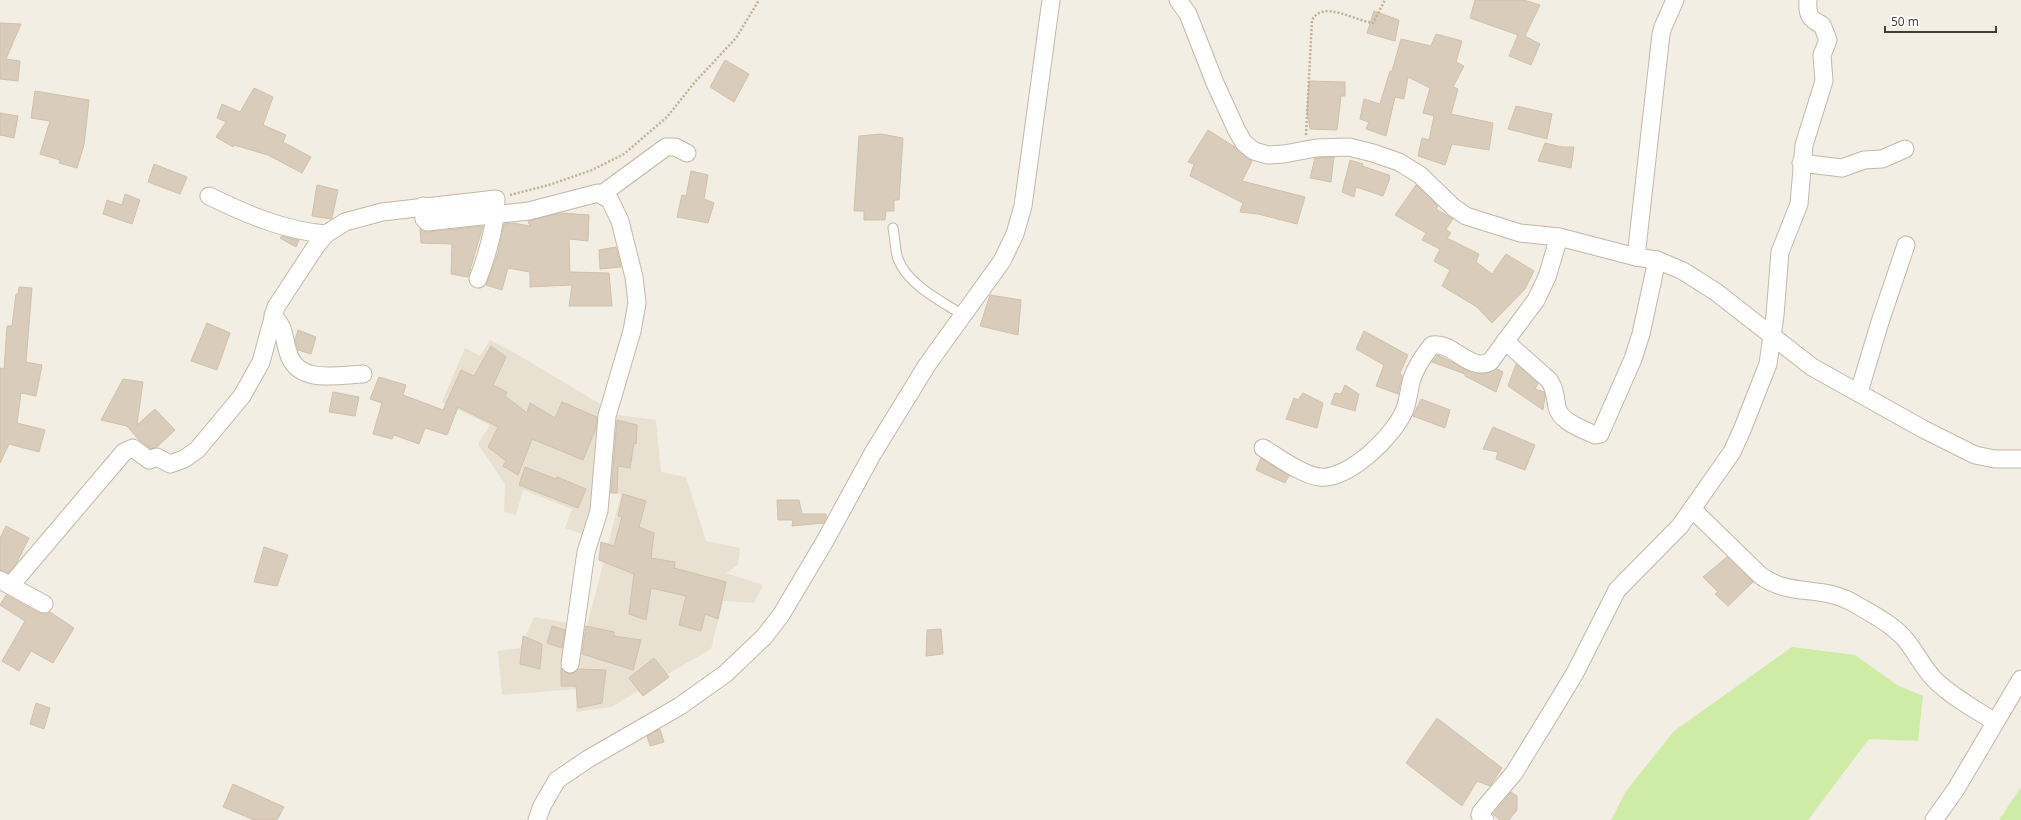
<svg xmlns="http://www.w3.org/2000/svg" width="2021" height="820" viewBox="0 0 2021 820" font-family="'Open Sans',sans-serif">
  <style>
    .residential { fill: #e8e0d0 }
    .green { fill: #cfeca7 }
    .building { fill: #d9ccba; stroke: #d1c1aa }
    .lines { fill: none; stroke-linecap: round; stroke-linejoin: round }
    .service-casing { stroke: #c2b8a7; stroke-width: 11 }
    .minor-casing { stroke: #c2b8a7; stroke-width: 19 }
    .path { stroke: #c2b194; stroke-width: 2.5; stroke-dasharray: 2 2; stroke-linecap: butt }
    .service { stroke: #fff; stroke-width: 9 }
    .minor { stroke: #fff; stroke-width: 17 }
  </style>
  <rect width="100%" height="100%" fill="#f3eee3"/>
  <!-- residential -->
  <g class="residential">
    <polygon points="490,340 508,349 600,404 600,486 591,537 565,528 572,509 523,490 516,515 504,512 505,484 478,444 490,425 442,402 465,348 480,356"/>
    <polygon points="618,415 656,420 661,472 686,477 706,541 740,548 738,565 726,573 763,585 754,603 723,601 711,649 611,707 576,712 576,689 502,695 498,651 520,648 534,617 587,626 621,494 600,493"/>
  </g>
  <!-- green -->
  <g class="green">
    <polygon points="1792,647 1855,655 1897,685 1923,696 1918,741 1869,739 1808,820 1611,820 1626,791 1674,731"/>
    <polygon points="2021,787 2021,820 1999,820"/>
  </g>
  <!-- building -->
  <g class="building">
    <polygon points="1475,0 1524,0 1540,5 1525,36 1540,44 1531,65 1509,56 1518,35 1470,18"/>
    <polygon points="1374,11 1399,20 1395,41 1367,33"/>
    <polygon points="0,23 21,24 6,59 20,61 18,81 0,79"/>
    <polygon points="1436,34 1462,41 1456,62 1464,66 1453,87 1458,89 1451,114 1493,123 1489,150 1452,144 1445,165 1418,156 1422,138 1429,140 1434,116 1423,113 1430,88 1408,77 1404,99 1395,97 1386,136 1366,129 1369,122 1360,119 1364,99 1380,104 1390,71 1392,71 1401,39 1431,46"/>
    <polygon points="725,60 749,74 734,102 710,87"/>
    <polygon points="1309,81 1345,82 1345,96 1341,96 1337,130 1310,129 1307,111"/>
    <polygon points="254,88 273,97 263,125 286,135 283,142 311,157 302,173 268,155 234,145 233,147 216,137 226,122 217,118 222,104 240,112"/>
    <polygon points="35,91 89,100 84,145 77,168 59,163 60,160 40,154 50,121 31,118"/>
    <polygon points="1516,106 1552,114 1547,139 1508,129"/>
    <polygon points="0,113 18,116 14,138 0,135"/>
    <polygon points="1208,130 1235,147 1252,161 1242,181 1305,197 1297,224 1258,214 1240,212 1243,203 1190,176 1194,164 1188,162"/>
    <polygon points="881,134 903,138 899,200 894,200 894,211 886,211 885,220 864,220 864,211 854,211 859,136"/>
    <polygon points="1545,143 1562,147 1574,147 1571,168 1538,161"/>
    <polygon points="1334,157 1331,182 1310,178 1315,158"/>
    <polygon points="1350,160 1363,164 1362,166 1389,175 1390,178 1383,196 1356,187 1354,197 1342,192"/>
    <polygon points="154,164 187,177 180,194 148,182"/>
    <polygon points="691,171 708,175 704,199 714,203 708,223 677,217 682,195 686,196"/>
    <polygon points="317,185 338,190 332,218 331,219 312,216"/>
    <polygon points="1416,185 1438,206 1436,209 1453,219 1446,229 1451,233 1447,238 1479,254 1476,262 1492,274 1506,254 1534,271 1525,289 1492,323 1477,307 1442,286 1450,270 1434,261 1440,249 1422,240 1426,233 1395,215"/>
    <polygon points="125,194 140,200 132,224 103,214 107,200 122,205"/>
    <polygon points="560,213 589,215 588,241 569,239 570,272 609,273 612,306 569,306 572,285 530,287 530,272 508,268 502,290 486,285 498,253 504,224 513,223 530,226 528,221"/>
    <polygon points="483,226 468,277 451,274 452,244 421,243 420,229 428,232"/>
    <polygon points="282,236 293,239 299,240 296,247 280,238"/>
    <polygon points="616,247 621,267 600,269 599,250"/>
    <polygon points="19,287 32,288 26,362 42,365 36,396 21,393 17,423 45,430 39,452 9,444 0,463 0,368 4,369 7,326 12,326 16,294 18,294"/>
    <polygon points="990,295 1021,300 1018,335 980,326"/>
    <polygon points="207,323 230,333 217,370 191,361"/>
    <polygon points="298,330 316,337 311,354 298,350 295,340"/>
    <polygon points="1364,331 1408,355 1400,373 1402,376 1398,394 1376,386 1384,365 1356,349"/>
    <polygon points="491,346 506,357 493,385 507,392 505,396 527,413 530,403 555,418 562,402 597,417 596,428 583,460 532,439 518,475 503,466 506,461 488,447 498,427 458,407 447,435 425,428 419,444 394,435 392,439 373,434 382,403 370,399 379,377 406,385 403,395 443,410 461,370 474,376"/>
    <polygon points="1438,355 1473,373 1484,374 1497,369 1503,372 1496,392 1465,376 1465,374 1432,362"/>
    <polygon points="1516,364 1538,383 1535,389 1544,392 1545,397 1543,410 1508,386"/>
    <polygon points="123,379 143,382 137,425 155,409 175,430 157,447 151,449 139,440 127,426 101,420"/>
    <polygon points="1345,385 1359,394 1355,411 1331,404 1335,393 1341,394"/>
    <polygon points="333,392 359,397 355,416 329,412"/>
    <polygon points="1303,393 1323,403 1317,428 1286,419 1294,398 1298,400"/>
    <polygon points="1421,399 1450,410 1445,428 1413,416"/>
    <polygon points="617,420 637,425 636,444 634,443 630,468 618,466 617,493 611,493"/>
    <polygon points="1493,427 1535,445 1525,470 1496,459 1498,452 1483,449"/>
    <polygon points="1261,458 1289,476 1285,483 1256,470"/>
    <polygon points="525,467 556,479 557,477 586,489 578,508 519,485"/>
    <polygon points="623,494 646,501 639,527 654,533 651,558 675,562 674,568 726,582 718,619 705,614 701,631 679,625 686,596 651,588 646,620 629,614 634,574 599,560 601,542 614,546 622,517 618,516"/>
    <polygon points="777,500 799,500 802,514 826,514 826,517 824,523 792,526 793,520 778,520"/>
    <polygon points="6,526 29,538 16,564 8,573 0,570 0,538"/>
    <polygon points="264,547 288,555 277,586 254,582"/>
    <polygon points="1727,557 1753,582 1728,606 1715,594 1718,592 1703,577"/>
    <polygon points="6,595 39,613 45,614 50,612 74,628 53,663 31,651 19,671 2,661 25,621 0,605"/>
    <polygon points="552,626 565,630 562,648 547,643"/>
    <polygon points="586,626 614,632 614,636 641,640 633,670 582,654"/>
    <polygon points="941,629 943,654 926,656 927,630"/>
    <polygon points="523,636 542,644 540,669 520,664"/>
    <polygon points="654,658 669,677 643,696 629,678"/>
    <polygon points="561,668 569,674 574,673 579,669 606,670 602,703 578,708 576,686 561,686"/>
    <polygon points="36,703 50,708 44,729 30,724"/>
    <polygon points="1437,718 1502,768 1490,786 1477,781 1462,806 1406,763"/>
    <polygon points="660,729 664,742 650,746 647,736"/>
    <polygon points="233,784 284,807 277,820 254,820 223,807"/>
    <polygon points="1511,792 1517,796 1517,810 1509,820 1500,820 1493,814"/>
  </g>
  <g class="lines">
    <defs>
      <path id="service" d="M893,228C895,238 895,250 898,259C908,285 941,301 963,315"/>
      <g id="minor">
        <polyline points="1178,0 1188,14 1215,83 1237,131 1244,143 1254,151 1268,155 1284,154 1316,148 1349,147 1373,153 1399,162 1420,175 1453,207 1466,216 1520,233 1559,237 1636,257 1657,260 1683,271 1716,292 1812,367 1923,429 1975,455 1995,459 2021,459"/>
        <polyline points="1801,163 1842,168 1864,160 1882,159 1905,149"/>
        <polyline points="602,194 666,147 675,147 687,153"/>
        <path d="M209,196C246,214 285,231 326,234"/>
        <polyline points="423,206 424,219 427,222 529,211 598,193 610,200 620,221 634,277 637,303 632,331 607,416 599,511 586,552 570,664"/>
        <polyline points="1636,257 1661,34 1663,27 1675,0"/>
        <path d="M273,315C287,332 282,333 288,352C297,385 337,375 363,374"/>
        <path d="M1505,341L1549,380C1555,388 1555,397 1557,407C1560,422 1583,429 1595,435L1600,434L1633,359L1641,334L1657,260"/>
        <polyline points="1859,392 1880,322 1906,245"/>
        <path d="M1263,448C1278,457 1302,475 1320,477C1349,480 1395,435 1405,409C1408,400 1409,391 1411,382C1414,370 1424,355 1432,345C1452,341 1469,372 1490,362L1536,300L1547,277L1559,237"/>
        <path d="M1692,509L1761,576C1792,598 1822,584 1855,604C1872,614 1892,624 1905,639C1916,652 1923,668 1935,680C1952,697 1975,709 1995,722"/>
        <polyline points="0,580 44,604"/>
        <path d="M11,585L124,452L133,448L149,460L157,457L170,464L184,459L197,450L242,396L261,362L276,307L316,246L326,234L345,222L382,212L496,199C496,227 488,253 478,279"/>
        <polyline points="537,820 542,806 557,780 588,759 680,706 725,674 764,637 781,615 825,541 873,453 927,365 1002,261 1015,234 1023,206 1051,0"/>
        <path d="M1485,820L1480,815L1481,812L1514,773L1552,711L1575,673L1617,590L1680,526L1732,452L1742,430L1768,364L1775,315L1780,252L1799,204L1804,145L1824,81L1822,55L1828,40L1822,25C1809,19 1807,14 1808,0"/>
        <polyline points="1934,820 1956,789 2021,679"/>
      </g>
    </defs>
    <!-- service casing -->
    <use href="#service" class="service-casing"/>
    <!-- minor casing -->
    <use href="#minor" class="minor-casing"/>
    <!-- path -->
    <g class="path">
      <path d="M1306,135L1312,20C1323,0 1353,20 1373,23L1385,0"/>
      <polyline points="510,195 549,185 592,170 624,154 667,117 695,82 736,38 759,0"/>
    </g>
    <!-- service -->
    <use href="#service" class="service"/>
    <!-- minor -->
    <use href="#minor" class="minor"/>
  </g>
  <!-- scale -->
  <path d="M1885 26v6h111v-6" fill="none" stroke="#453d32" stroke-width="2"/>
  <text x="1891" y="26" font-size="12" fill="#453d32" stroke="#ffffff" stroke-width="3" paint-order="stroke">50 m</text>
</svg>
